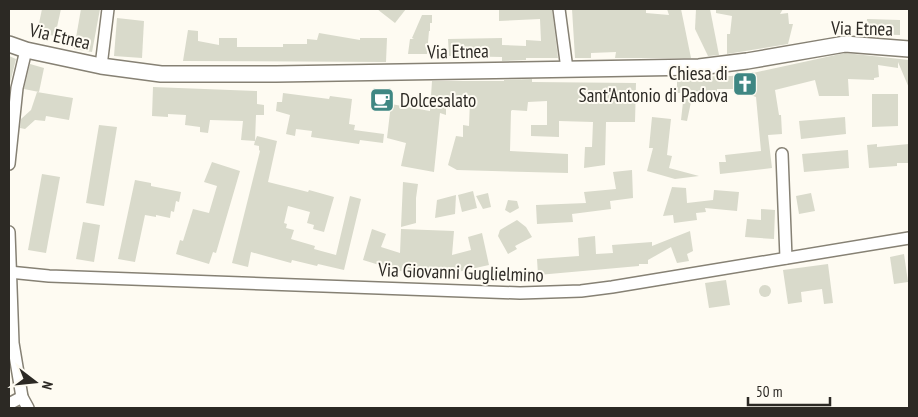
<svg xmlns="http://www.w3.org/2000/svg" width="918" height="417" viewBox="0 0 918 417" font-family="'PT Sans Narrow',sans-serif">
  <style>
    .building { fill: #d9dacb }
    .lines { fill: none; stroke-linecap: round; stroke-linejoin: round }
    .minor-casing { stroke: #868174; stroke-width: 14 }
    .major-casing { stroke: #868174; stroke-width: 18 }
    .minor { stroke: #fff; stroke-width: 11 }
    .major { stroke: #fff; stroke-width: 15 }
    .labels { text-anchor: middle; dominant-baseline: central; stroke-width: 4; stroke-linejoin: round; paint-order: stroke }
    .street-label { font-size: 19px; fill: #2c2924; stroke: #fefbf2 }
    .poi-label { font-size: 19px; fill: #2c2924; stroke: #fefbf2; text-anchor: end }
  </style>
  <rect width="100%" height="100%" fill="#fefbf2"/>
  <!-- building -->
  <g class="building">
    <polygon points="42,9 61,9 55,36 37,33"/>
    <polygon points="81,9 100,9 92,52 74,49"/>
    <polygon points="377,9 406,9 395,23"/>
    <polygon points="499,9 552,9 558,58 526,58 526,60 502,61 502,57 449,56 448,39 502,38 502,45 526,46 526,40 541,41 540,19 499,21"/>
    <polygon points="572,9 646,9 646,13 669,15 667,9 681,9 691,58 615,58 616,52 591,53 591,58 575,58"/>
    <polygon points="696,9 710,9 719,55 708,56 695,29"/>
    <polygon points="716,9 783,9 780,14 788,13 789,24 793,24 788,44 727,54 727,34 730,34 732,16 716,13"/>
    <polygon points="422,15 432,15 432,23 430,23 430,31 429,31 427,54 408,54 410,39 414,39 412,38"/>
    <polygon points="117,18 144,21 142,58 114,56"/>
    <polygon points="867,19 900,20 900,35 866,34"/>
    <polygon points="188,30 198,31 198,41 219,45 219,38 237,38 237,47 283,47 283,44 307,44 307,39 317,40 319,33 360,40 360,38 387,38 386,62 183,61"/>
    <polygon points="845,53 909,60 909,88 898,62 898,68 878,65 879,77 874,78 874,80 848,79 849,96 819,96 815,80 775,90 779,115 781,115 782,134 768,135 772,168 720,174 719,162 726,162 725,155 761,151 756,97 745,93 741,93 741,89 717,89 717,102 691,102 687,121 681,120 684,93 677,93 677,77 731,76 753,73"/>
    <polygon points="9,56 16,59 10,83 9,83"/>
    <polygon points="30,64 44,68 39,92 24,89"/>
    <polygon points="532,79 532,82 636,83 635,122 606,122 605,165 584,168 585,147 592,147 593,122 559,121 559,137 531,136 531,125 547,125 547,101 528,102 527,111 512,110 511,111 510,151 568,154 568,173 457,170 448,165 456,136 463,137 463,125 469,126 470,100 446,100 446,115 440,113 434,172 401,166 406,143 387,138 391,104 430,111 432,81 504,81 504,80"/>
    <polygon points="153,87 257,91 257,104 264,105 264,115 256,115 255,141 257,136 277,141 268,182 308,192 309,190 334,197 324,232 313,229 314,225 307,223 310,212 288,206 284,223 287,224 286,228 294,230 291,239 315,246 314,249 336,255 350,196 361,199 344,270 318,264 317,266 292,260 291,263 251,252 248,267 232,263 260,151 259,150 259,146 254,145 255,141 241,140 243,121 210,120 208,133 200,132 200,127 185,125 186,115 168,114 168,117 152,116"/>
    <polygon points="37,92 73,98 69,120 46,116 45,121 35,120 25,129 20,128 21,119 31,110"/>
    <polygon points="283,93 329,99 330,96 352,99 349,124 355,125 354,130 384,134 383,143 360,140 359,144 311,137 312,131 296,129 295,136 286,134 290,115 276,111 277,102 282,102"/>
    <polygon points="872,94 898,94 898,126 872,127"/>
    <polygon points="652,117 671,119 667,155 672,156 669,168 699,176 675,179 647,171 653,148 649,148"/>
    <polygon points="845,117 846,134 801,139 799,121"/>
    <polygon points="99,125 117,127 104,206 86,203"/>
    <polygon points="877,144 877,147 909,144 909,163 897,163 897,166 869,168 867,145"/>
    <polygon points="848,150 849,168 804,172 802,154"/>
    <polygon points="212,162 240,171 216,253 213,252 209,264 176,254 180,240 183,241 193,209 209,213 217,186 204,182"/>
    <polygon points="632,170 633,198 610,201 611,209 572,214 573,222 537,224 536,205 586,203 584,192 616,189 613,172"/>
    <polygon points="42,174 60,177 46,253 28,250"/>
    <polygon points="135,180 151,183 151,186 181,192 179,202 176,201 174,212 171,211 170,218 156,215 156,217 145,215 135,262 118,259"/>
    <polygon points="403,182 418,184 416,198 416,223 401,227"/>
    <polygon points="672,187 686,188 687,203 713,200 714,190 739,192 737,211 705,208 706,212 696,213 697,220 674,223 673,215 663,216"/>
    <polygon points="473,191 477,208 462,212 458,195"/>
    <polygon points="488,193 491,207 483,209 476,196"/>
    <polygon points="811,193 815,211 799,214 796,196"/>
    <polygon points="456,195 455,214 435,218 437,200"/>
    <polygon points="508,200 517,201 519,208 510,213 505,210"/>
    <polygon points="761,209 775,210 774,239 745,237 747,219 761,220"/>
    <polygon points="517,220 526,227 532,237 515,246 517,249 508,254 498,236 500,230"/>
    <polygon points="83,222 100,225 94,262 76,259"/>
    <polygon points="372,229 386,234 381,247 400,253 401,229 454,231 452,255 471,250 468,237 482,233 489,265 453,273 399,271 363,260"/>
    <polygon points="690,231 693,251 687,254 689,261 677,263 671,247 648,260 648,264 639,264 639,266 538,275 537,259 579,256 578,238 595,236 596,254 613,253 612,245 652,242 652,246"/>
    <polygon points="904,254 908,282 894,284 890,257"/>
    <polygon points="828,264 833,303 824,304 822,289 801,292 802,302 788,304 783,270"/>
    <polygon points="726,280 730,305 709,308 705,283"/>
    <circle cx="765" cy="291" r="6"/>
  </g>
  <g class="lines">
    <defs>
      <g id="minor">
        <polyline points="559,9 567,69"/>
        <polyline points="101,66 108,9"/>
        <polyline points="782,154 786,258"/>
        <polyline points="9,164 17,88 26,50"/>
        <polyline points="9,232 13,343 22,397 28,408"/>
        <polyline points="9,272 49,276 520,293 581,291 612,287 909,238"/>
        <polyline points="9,404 22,397"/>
      </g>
      <polyline id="major" points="9,44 26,50 101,66 161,74 276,74 699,67 747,61 845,44 909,49"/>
    </defs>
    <!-- minor casing -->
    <use href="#minor" class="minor-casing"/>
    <!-- major casing -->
    <use href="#major" class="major-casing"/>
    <!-- minor -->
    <use href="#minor" class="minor"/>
    <!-- major -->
    <use href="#major" class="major"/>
  </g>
  <!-- icons -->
  <defs>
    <symbol id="church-square" viewBox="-11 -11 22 22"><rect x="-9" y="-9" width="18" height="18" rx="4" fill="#3f8783" stroke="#fefbf2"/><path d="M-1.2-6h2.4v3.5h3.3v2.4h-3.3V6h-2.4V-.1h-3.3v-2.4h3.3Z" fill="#fff"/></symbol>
    <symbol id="cafe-square" viewBox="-11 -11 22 22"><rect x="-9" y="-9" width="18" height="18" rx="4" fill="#3f8783" stroke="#fefbf2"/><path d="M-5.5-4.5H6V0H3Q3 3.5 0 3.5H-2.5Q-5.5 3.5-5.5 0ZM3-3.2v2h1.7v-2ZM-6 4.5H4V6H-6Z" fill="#fff"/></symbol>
  </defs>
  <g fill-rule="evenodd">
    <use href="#church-square" x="731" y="70" width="28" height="28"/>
    <use href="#cafe-square" x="368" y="86" width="28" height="28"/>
  </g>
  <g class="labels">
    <!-- street labels -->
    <g class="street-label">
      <text transform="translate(862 28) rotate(1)">Via Etnea</text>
      <text transform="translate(60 36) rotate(13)">Via Etnea</text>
      <text transform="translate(458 51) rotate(-1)">Via Etnea</text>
      <text transform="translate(461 272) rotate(2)">Via Giovanni Guglielmino</text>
    </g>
    <!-- poi labels -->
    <g class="poi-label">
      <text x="728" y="73">Chiesa di<tspan x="728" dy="22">Sant'Antonio di Padova</tspan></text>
      <text x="400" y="100" text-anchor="start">Dolcesalato</text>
    </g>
  </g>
  <!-- border -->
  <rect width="918" height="417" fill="none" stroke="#2c2924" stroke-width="20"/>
  <!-- north arrow -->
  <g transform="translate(35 382) rotate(106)" stroke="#fefbf2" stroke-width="4" paint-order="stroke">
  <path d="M0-4L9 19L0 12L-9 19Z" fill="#2c2924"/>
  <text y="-8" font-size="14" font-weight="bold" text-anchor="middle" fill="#2c2924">N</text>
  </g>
  <!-- scale -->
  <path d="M748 397v8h82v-8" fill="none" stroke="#2c2924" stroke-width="2.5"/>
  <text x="756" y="397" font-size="15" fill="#2c2924" stroke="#fefbf2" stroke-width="4" paint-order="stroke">50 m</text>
</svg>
